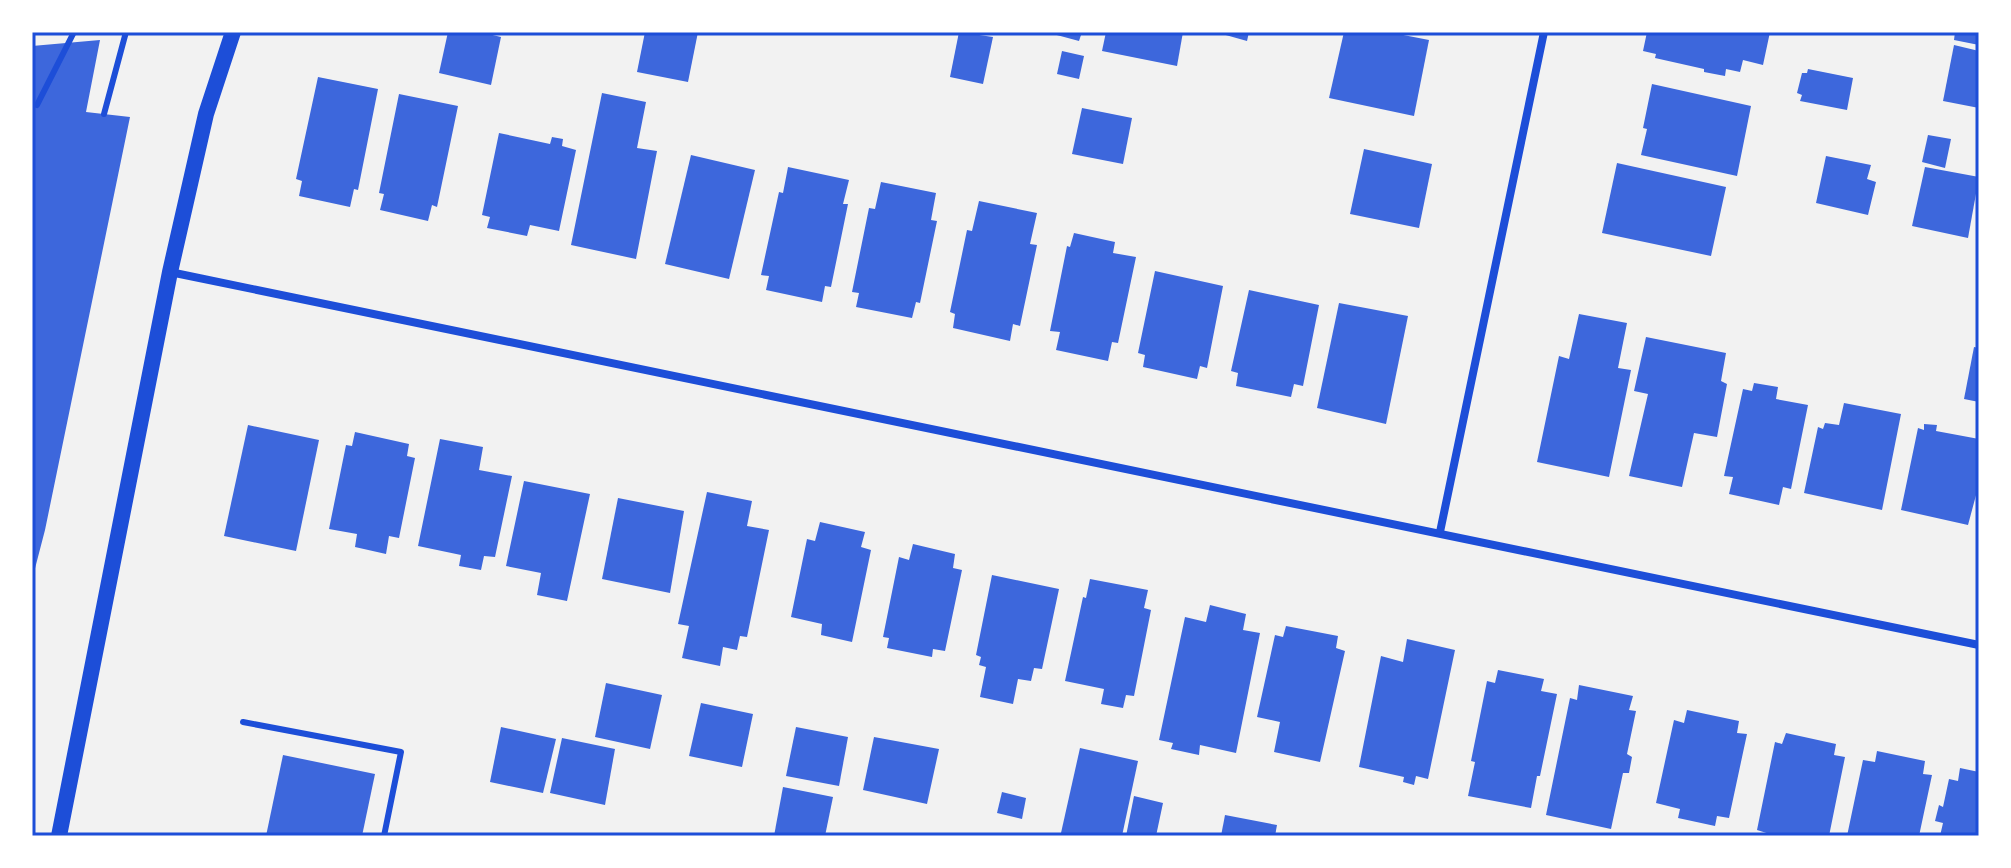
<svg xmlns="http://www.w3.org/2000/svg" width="2011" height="868" viewBox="0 0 2011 868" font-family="'Exo 2',sans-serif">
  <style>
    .building { fill: #3d67dc }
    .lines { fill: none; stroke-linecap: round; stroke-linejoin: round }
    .service { stroke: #1d4ed8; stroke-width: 6 }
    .minor { stroke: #1d4ed8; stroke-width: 8 }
    .secondary { stroke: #1d4ed8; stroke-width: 16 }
    .neatline { fill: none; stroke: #1d4ed8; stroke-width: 3 }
  </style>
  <rect width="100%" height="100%" fill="#f2f2f2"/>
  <!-- building -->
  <g class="building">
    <polygon points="448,32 480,32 501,37 491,85 439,73"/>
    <polygon points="645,32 698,32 688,82 637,72"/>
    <polygon points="959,32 993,37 983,84 950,77"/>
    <polygon points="1053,32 1082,32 1079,41 1053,34"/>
    <polygon points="1106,32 1183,32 1177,66 1102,51"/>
    <polygon points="1215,32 1249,32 1247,41"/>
    <polygon points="1344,32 1388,32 1429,40 1414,116 1329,98"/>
    <polygon points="1647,32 1770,32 1763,65 1743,60 1740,72 1726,69 1725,76 1704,72 1704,69 1655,58 1656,54 1643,51"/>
    <polygon points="1955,32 1979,32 1979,45 1954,40"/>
    <polygon points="100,40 86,112 130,117 45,530 32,580 32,46"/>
    <polygon points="1954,45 1979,51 1979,108 1943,101"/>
    <polygon points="1062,51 1084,56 1079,79 1057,74"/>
    <polygon points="1808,69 1853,78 1847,110 1800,101 1802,95 1797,93 1802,73 1807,73"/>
    <polygon points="318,77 378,89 358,190 354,189 350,207 299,196 302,181 296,179"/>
    <polygon points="1652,84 1751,106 1737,176 1641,155 1647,129 1643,128"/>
    <polygon points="602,93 646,102 637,148 657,151 636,259 571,245"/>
    <polygon points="399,94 458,106 437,207 432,205 428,221 380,210 384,194 379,193"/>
    <polygon points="1082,108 1132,118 1123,164 1072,154"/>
    <polygon points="499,133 550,144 552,137 563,139 562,146 576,150 559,231 530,225 527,236 487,228 490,217 482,215"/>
    <polygon points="1928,135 1951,139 1945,168 1922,162"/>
    <polygon points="1364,149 1432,164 1419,228 1350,214"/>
    <polygon points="691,155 755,170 729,279 665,264"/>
    <polygon points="1826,156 1871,165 1867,179 1876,182 1868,215 1816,203"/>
    <polygon points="1617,163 1726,187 1711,256 1602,233"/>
    <polygon points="788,167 849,180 843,204 848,204 831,287 825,286 822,302 766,290 769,276 761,275 779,192 783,193"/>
    <polygon points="1925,167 1979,177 1968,238 1912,226"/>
    <polygon points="881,182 936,193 931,220 937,221 920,303 916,302 912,318 856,307 859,293 852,292 869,208 875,209"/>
    <polygon points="979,201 1037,213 1030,244 1037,245 1020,326 1013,324 1010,341 953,328 955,314 950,312 967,230 972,231"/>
    <polygon points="1074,233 1115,242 1113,253 1136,257 1118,343 1112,342 1108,361 1056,350 1060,332 1050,331 1067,246 1070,247"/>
    <polygon points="1155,271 1223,286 1207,368 1200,366 1197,379 1143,367 1145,355 1138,353"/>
    <polygon points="1249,290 1319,305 1303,386 1294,384 1291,397 1236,386 1238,373 1231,371"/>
    <polygon points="1339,303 1408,316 1386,424 1317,408"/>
    <polygon points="1579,314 1627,323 1618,368 1631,370 1609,477 1537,462 1559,356 1569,359"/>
    <polygon points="1646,337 1726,353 1721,381 1727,384 1717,437 1694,433 1682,487 1629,476 1648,394 1634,391"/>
    <polygon points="1974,347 1979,348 1979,402 1964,399"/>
    <polygon points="1754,383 1778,387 1776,399 1808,405 1791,489 1783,487 1779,505 1729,494 1733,477 1724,476 1743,389 1752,391"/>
    <polygon points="1844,403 1901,414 1882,510 1804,493 1818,427 1823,429 1825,423 1839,425"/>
    <polygon points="1924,424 1937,425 1936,431 1979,439 1979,484 1968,525 1901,510 1918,428 1924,430"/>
    <polygon points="248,425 319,440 296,551 224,536"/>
    <polygon points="355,432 409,444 407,456 415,458 399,538 389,536 386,554 355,547 357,534 329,529 346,445 352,446"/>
    <polygon points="440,439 483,447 479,470 512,476 495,557 484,556 481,570 459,566 461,555 418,546"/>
    <polygon points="524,481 590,494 567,601 537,595 541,573 506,566"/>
    <polygon points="707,492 752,501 747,526 769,530 747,637 740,636 737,650 723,647 720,666 682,658 689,626 678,624"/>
    <polygon points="618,498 684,511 670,593 602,579"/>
    <polygon points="820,522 865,532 861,547 871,550 852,642 821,635 822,624 791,617 807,539 815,541"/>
    <polygon points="913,544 955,554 953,568 962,570 945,651 933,649 932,657 887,648 889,638 883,637 899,557 909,560"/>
    <polygon points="992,575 1059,589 1042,669 1034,668 1031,681 1018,679 1013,704 980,697 986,667 979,665 981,657 976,655"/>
    <polygon points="1090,579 1148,590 1144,608 1151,610 1134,696 1126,695 1123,708 1101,704 1104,689 1065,681 1083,597 1086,598"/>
    <polygon points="1210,605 1246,614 1243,630 1260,633 1236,753 1200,745 1199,755 1171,749 1173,743 1159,740 1185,617 1206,622"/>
    <polygon points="1286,626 1338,636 1336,648 1345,651 1320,762 1274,752 1280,722 1257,717 1275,635 1283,637"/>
    <polygon points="1407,639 1455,650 1428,779 1416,776 1414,785 1403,782 1404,777 1359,767 1381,656 1403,662"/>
    <polygon points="1498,670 1544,679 1541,691 1557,694 1540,776 1537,776 1531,808 1468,796 1475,762 1471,761 1487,681 1495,683"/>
    <polygon points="606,683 662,695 650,749 595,737"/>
    <polygon points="1579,685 1633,696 1629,710 1636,711 1627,754 1632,757 1629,773 1623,773 1611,829 1546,815 1570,698 1577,700"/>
    <polygon points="701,703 753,714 742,767 689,756"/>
    <polygon points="1687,710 1739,721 1737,733 1747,734 1729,818 1717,816 1715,826 1678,818 1680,809 1656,803 1674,720 1684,723"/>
    <polygon points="501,727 556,739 543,793 490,782"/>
    <polygon points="796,727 848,737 839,786 786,776"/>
    <polygon points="1786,733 1836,744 1834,755 1845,757 1829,836 1776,836 1757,830 1775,742 1782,744"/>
    <polygon points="874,737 939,749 927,804 863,790"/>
    <polygon points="562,738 615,749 605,805 550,793"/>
    <polygon points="1080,748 1138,761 1122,836 1074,836 1061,833"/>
    <polygon points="1877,751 1925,761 1923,774 1932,775 1919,836 1847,836 1863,760 1875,762"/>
    <polygon points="283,755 375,774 362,836 266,836"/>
    <polygon points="1960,768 1979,772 1979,836 1940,836 1943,823 1935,821 1939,805 1943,807 1949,779 1958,781"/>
    <polygon points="783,787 833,797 825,836 774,836"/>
    <polygon points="1002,792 1026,798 1022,819 997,813"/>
    <polygon points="1134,796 1163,803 1156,836 1126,836"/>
    <polygon points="1225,815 1277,825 1275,836 1221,836"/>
  </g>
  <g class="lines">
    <!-- service -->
    <g class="service">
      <polyline points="37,105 74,32"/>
      <polyline points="104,114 126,32"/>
      <polyline points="243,722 401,752 384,836"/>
    </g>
    <!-- minor -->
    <g class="minor">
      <polyline points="170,272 1979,645"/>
      <polyline points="1440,532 1544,32"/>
    </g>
    <!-- secondary -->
    <polyline class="secondary" points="59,836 170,272 206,114 233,32"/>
  </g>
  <!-- border -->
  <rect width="2011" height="868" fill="none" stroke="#ffffff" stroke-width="68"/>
  <rect x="34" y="34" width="1943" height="800" class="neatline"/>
</svg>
